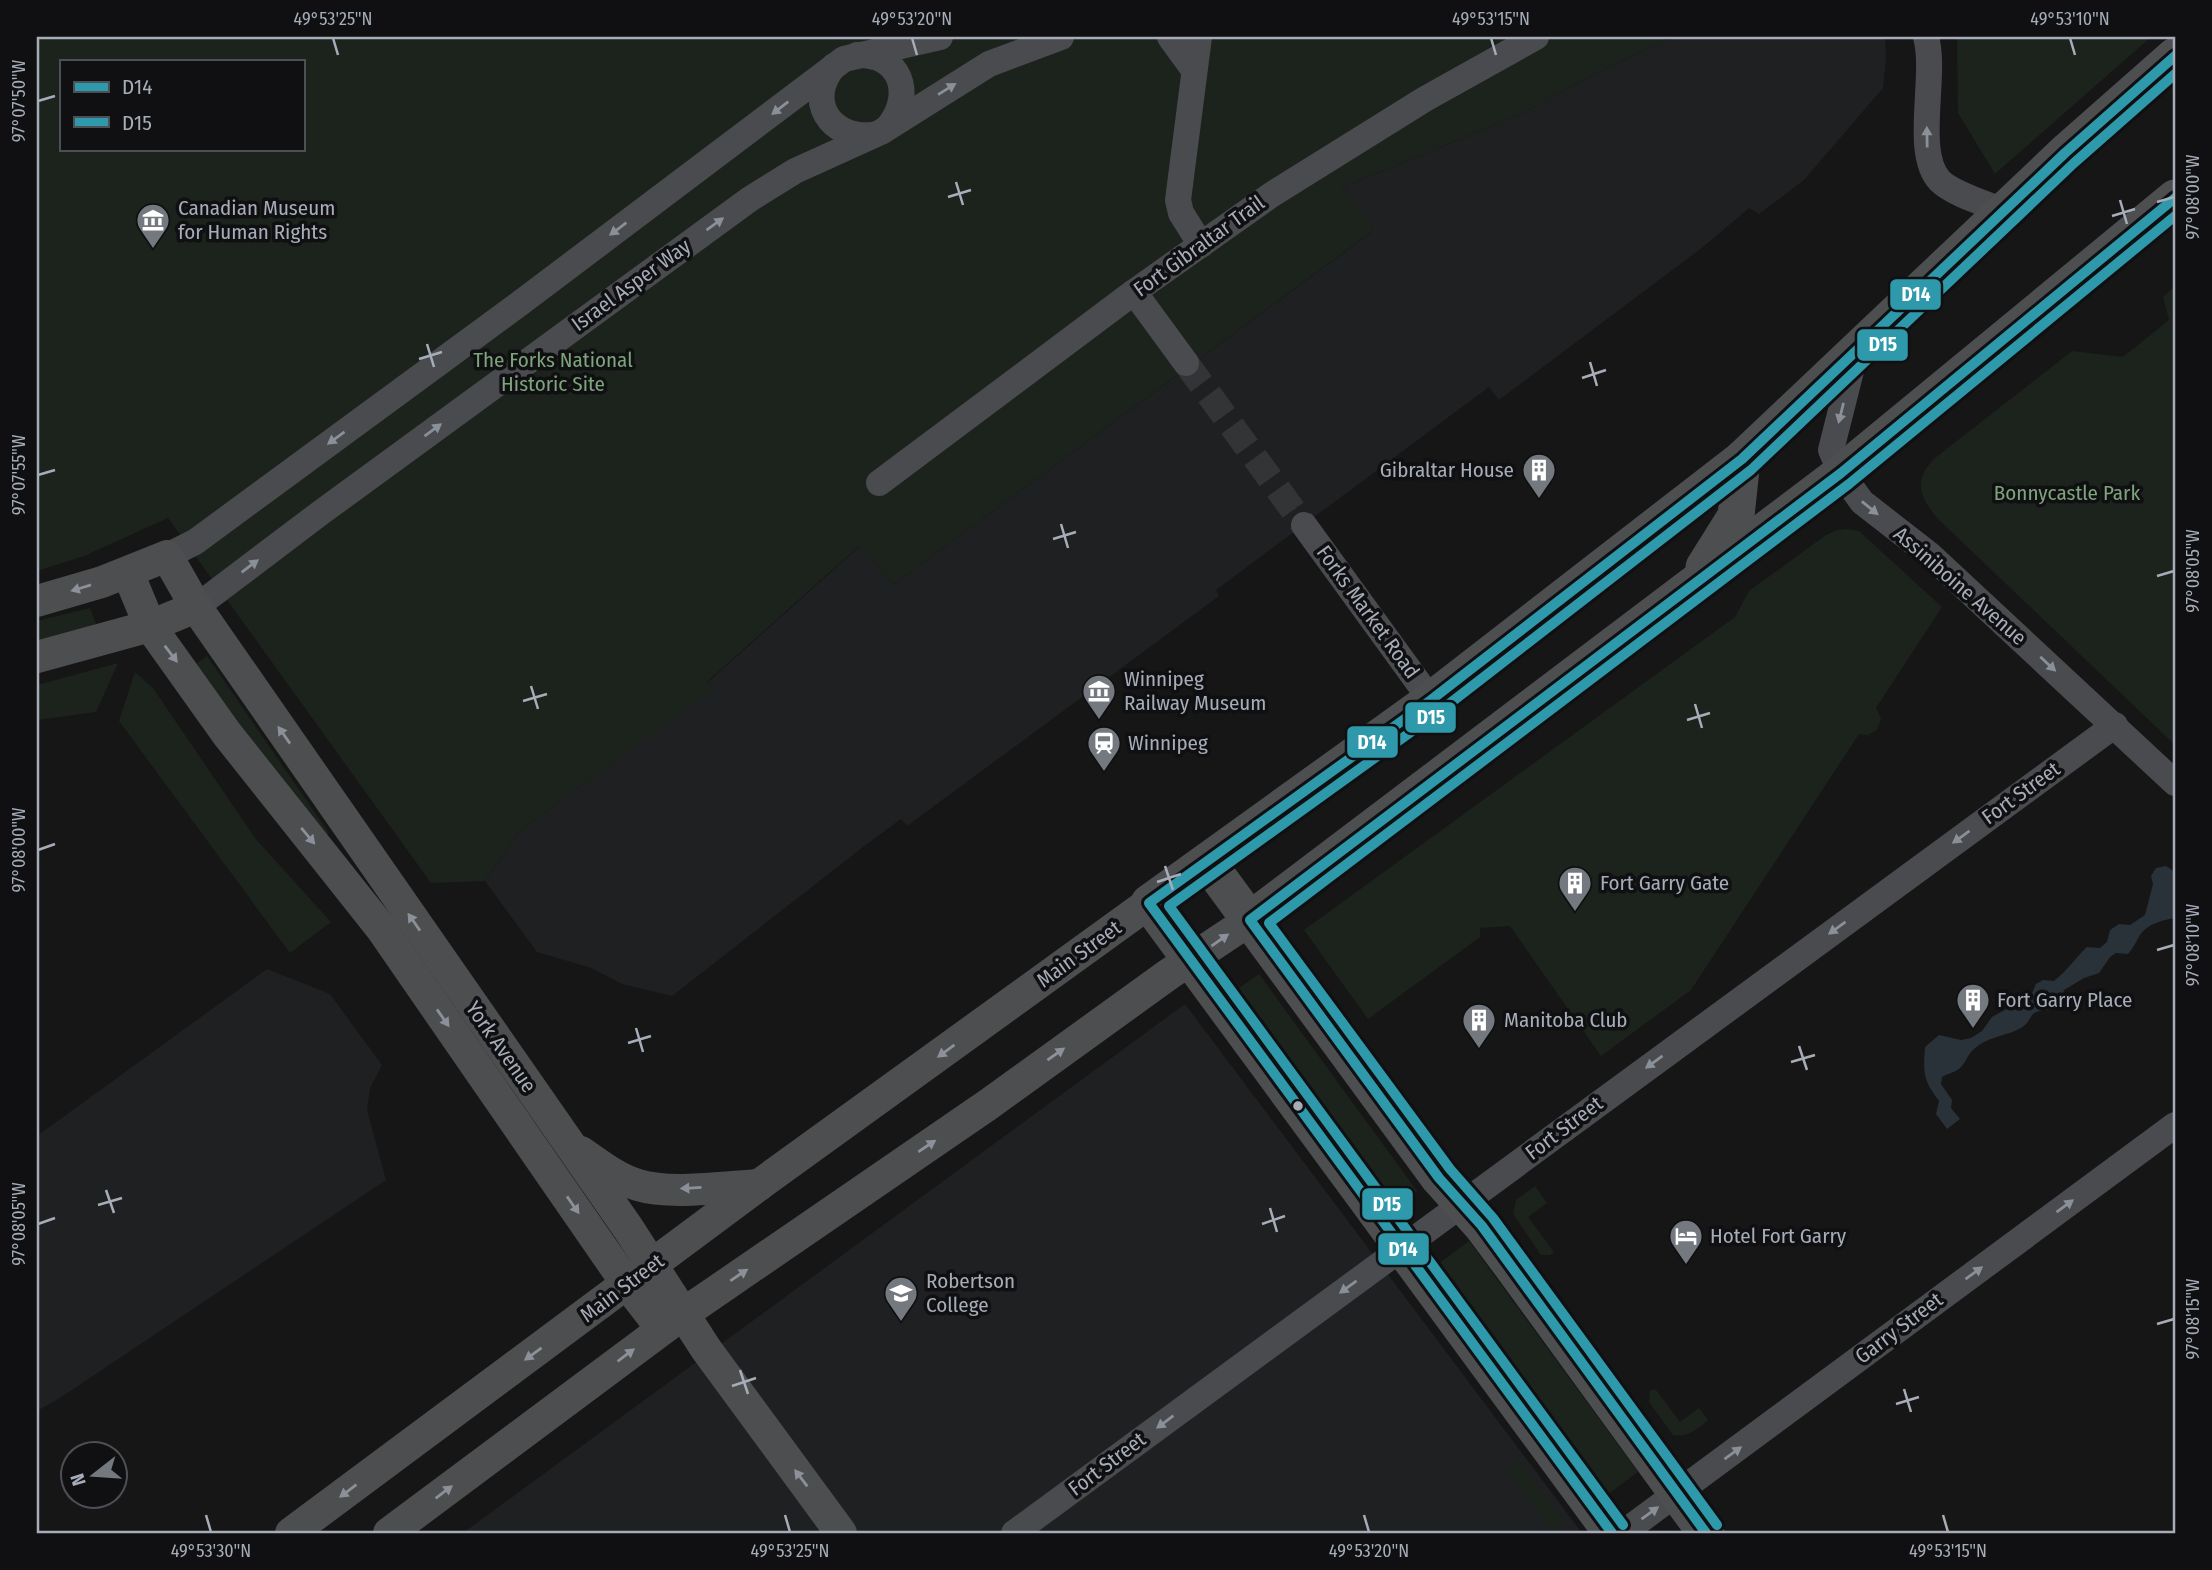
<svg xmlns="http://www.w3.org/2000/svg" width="2212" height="1570" viewBox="0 0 2212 1570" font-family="'Fira Sans Condensed',sans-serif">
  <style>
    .built { fill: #1f2022 }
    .green { fill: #1b231c; fill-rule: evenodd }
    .water { fill: #283238 }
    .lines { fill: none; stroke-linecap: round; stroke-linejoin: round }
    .minor-tunnel { stroke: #333436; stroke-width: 26; stroke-dasharray: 26 13; stroke-linecap: butt }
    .minor { stroke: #494b4f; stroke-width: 26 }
    .major { stroke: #4c4e50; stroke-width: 32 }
    .highway { stroke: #4c4e50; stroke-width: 37 }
    .bus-1-casing { stroke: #101012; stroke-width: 16 }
    .bus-2-casing { stroke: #101012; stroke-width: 16 }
    .bus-1 { stroke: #2e99ab; stroke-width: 10 }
    .bus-2 { stroke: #2e99ab; stroke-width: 10 }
    .oneway { fill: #8a9098 }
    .oneway2 { fill: #8b9099 }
    .ticks { fill: none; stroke: #a6adb8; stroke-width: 2.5 }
    .bus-dot { fill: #a6adb8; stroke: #101012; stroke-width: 2.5 }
    .labels { text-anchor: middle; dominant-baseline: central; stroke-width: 7; stroke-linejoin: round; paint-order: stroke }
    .poi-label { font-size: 21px; fill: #a6adb8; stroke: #101012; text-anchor: start }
    .street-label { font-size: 21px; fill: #a6adb8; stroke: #101012 }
    .park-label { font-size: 21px; fill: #7da47c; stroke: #101012 }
    .line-badge { stroke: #101012; stroke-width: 2.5 }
    .badge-label { font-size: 19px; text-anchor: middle; font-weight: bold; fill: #fff }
    .neatline { fill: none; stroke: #a6adb8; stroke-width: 2.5 }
    .ticks-label { font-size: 18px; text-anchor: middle; fill: #a6adb8 }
  </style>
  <rect width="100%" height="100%" fill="#161616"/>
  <!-- built -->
  <g class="built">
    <polygon points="1673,37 1885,37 1886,58 1883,88 1804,180 1759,214 1749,208 1703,247 1499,400 1489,387 1216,590 1219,596 907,826 901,819 867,844 672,996 622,984 591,968 537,952 485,881 519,832 712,689 707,683 860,546 894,584 1373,231 1342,187 1517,116 1604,69"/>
    <polygon points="267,969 330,994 382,1065 370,1088 367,1110 386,1180 60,1398 37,1411 37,1136"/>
    <polygon points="1185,1004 1582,1533 463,1533"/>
  </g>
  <!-- green -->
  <g class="green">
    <path d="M37,37H1673L1604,69L1517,116L1342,187L1374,230L894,584L859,546L707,682L713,689L519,832L485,881L431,883L168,518L84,556L37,571ZM61,61H303V149H61Z"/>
    <polygon points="1957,37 2151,37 1995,174 1958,113"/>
    <path d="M2175,286V745L1937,518C1919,496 1913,480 1935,458L2072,351L2123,357L2169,320L2163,297Z"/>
    <polygon points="1848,529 1859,531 1942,607 1876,708 1881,719 1877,730 1868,735 1859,734 1691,990 1601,1056 1510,926 1480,928 1480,937 1368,1019 1304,930 1735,617 1749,591 1826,535 1837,530"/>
    <polygon points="90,608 96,624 37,642 37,621"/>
    <polygon points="207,656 329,833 323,837 199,670 197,663"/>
    <polygon points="118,663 96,712 37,720 37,685"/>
    <polygon points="135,672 153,688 255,838 331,922 290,953 119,721"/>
    <polygon points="1259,974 1417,1191 1396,1206 1252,1009 1239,988"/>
    <polygon points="1535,1186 1547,1203 1528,1217 1554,1252 1550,1255 1541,1255 1513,1214 1516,1200"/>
    <polygon points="1469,1241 1638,1472 1607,1495 1438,1264"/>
    <path d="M1653,1389L1656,1390L1680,1422L1699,1408L1708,1420C1697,1429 1688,1438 1673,1435L1649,1402L1650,1391Z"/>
    <polygon points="1519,1461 1564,1522 1552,1531 1507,1470"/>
  </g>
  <!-- water -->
  <path class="water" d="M2166,866L2175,872V918C2163,920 2147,924 2140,935C2136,942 2134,947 2128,954L2116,953L2110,957L2099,973L2084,978L2064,990L2061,1002L2050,1010C2026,1009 2035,1021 2019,1029C2005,1036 1987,1037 1974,1049C1968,1054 1966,1062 1961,1067C1955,1073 1948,1073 1942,1077L1941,1084L1952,1100L1951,1108L1960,1119L1947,1129L1936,1114L1939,1101C1923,1080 1923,1072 1925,1047L1939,1035L1961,1040L1971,1038L1982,1031L1992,1017L2010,1007L2020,1005L2030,998L2036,984L2043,980L2054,981C2067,971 2075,958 2087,947L2100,948L2107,942L2110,930L2119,924L2130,925L2145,915L2153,884L2151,876L2156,868Z"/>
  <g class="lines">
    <!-- minor-tunnel -->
    <polyline class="minor-tunnel" points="1186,363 1304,525"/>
    <!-- minor -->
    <g class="minor">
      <polyline points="1170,37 1194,70"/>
      <polyline points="1199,37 1178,200 1181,213 1201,245"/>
      <path d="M1926,37C1937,76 1913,153 1940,181C1953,194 1987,204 2004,211"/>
      <path d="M857,55C901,54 914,94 889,126"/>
      <path d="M834,66C805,100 830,139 872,135"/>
      <polyline points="1134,292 1186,363"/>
      <polyline points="1856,351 1831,450 1841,473 1862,502 1930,555 2175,783"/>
      <polyline points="879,483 1134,292 1271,195 1425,99 1536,37"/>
      <polyline points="1304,525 1431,700"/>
      <polyline points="167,556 195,542 523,301 844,59 940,37"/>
      <polyline points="196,607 323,511 750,199 795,171 881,132 989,64 1061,37"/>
      <polyline points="1014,1533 2115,725"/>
      <polyline points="1623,1533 2175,1125"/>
    </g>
    <!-- major -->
    <g class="major">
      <polyline points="128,573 150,626 227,734 381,928 627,1284 662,1329"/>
      <polyline points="37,601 102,582 167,556 196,607 628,1228 706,1349 841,1533"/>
      <polyline points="37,657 150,626 196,607"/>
      <path d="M581,1152C598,1164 617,1179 638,1185C669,1195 725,1187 759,1185"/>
      <polyline points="291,1533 759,1185 1149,903"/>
      <polyline points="389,1533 683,1314 989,1104 1169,974 1250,920"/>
    </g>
    <!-- highway -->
    <g class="highway">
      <polyline points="1704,567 1736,516 1742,459"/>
      <polyline points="1208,863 1439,1178 1482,1226 1511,1265 1706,1533"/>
      <polyline points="1250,920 1841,473 2175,198"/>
      <polyline points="1612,1533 1149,903 1431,700 1742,459 2065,153 2175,56"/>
    </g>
    <defs>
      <g id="bus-1">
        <polyline points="1612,1533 1149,903 1431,700 1742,459 2065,153 2175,56"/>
        <polyline points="1706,1533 1482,1226 1439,1178 1250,920 1841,473 2175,198"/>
      </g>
      <g id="bus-2">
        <polyline points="1623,1525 1169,906 1440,711 1751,470 2074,163 2175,74"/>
        <polyline points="1717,1525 1493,1218 1450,1169 1269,923 1849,484 2175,216"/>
      </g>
    </defs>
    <!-- bus-1 casing -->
    <use href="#bus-1" class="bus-1-casing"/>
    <!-- bus-2 casing -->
    <use href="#bus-2" class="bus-2-casing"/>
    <!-- bus-1 -->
    <use href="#bus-1" class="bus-1"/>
    <!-- bus-2 -->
    <use href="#bus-2" class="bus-2"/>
  </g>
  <!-- one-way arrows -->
  <defs><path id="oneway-solid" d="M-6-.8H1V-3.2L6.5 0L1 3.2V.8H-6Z" transform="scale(1.75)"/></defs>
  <g class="oneway">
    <use href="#oneway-solid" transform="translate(947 89) rotate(-32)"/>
    <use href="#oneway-solid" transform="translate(780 108) rotate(142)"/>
    <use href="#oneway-solid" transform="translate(1927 137) rotate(-91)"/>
    <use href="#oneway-solid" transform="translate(715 224) rotate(-36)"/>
    <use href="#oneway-solid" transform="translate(618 229) rotate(143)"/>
    <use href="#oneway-solid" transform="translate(1841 413) rotate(104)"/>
    <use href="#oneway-solid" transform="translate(433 430) rotate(-36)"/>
    <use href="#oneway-solid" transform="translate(336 438) rotate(144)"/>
    <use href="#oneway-solid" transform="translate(1870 508) rotate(39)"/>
    <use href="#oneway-solid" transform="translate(250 566) rotate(-37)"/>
    <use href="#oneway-solid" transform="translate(2048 664) rotate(43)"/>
    <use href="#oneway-solid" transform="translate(1961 837) rotate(144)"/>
    <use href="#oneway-solid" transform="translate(1837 928) rotate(144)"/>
    <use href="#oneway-solid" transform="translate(1654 1062) rotate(144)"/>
    <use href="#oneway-solid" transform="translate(2065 1206) rotate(-36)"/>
    <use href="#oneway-solid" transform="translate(1974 1273) rotate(-36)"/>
    <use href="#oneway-solid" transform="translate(1348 1287) rotate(144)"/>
    <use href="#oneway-solid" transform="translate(1165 1422) rotate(143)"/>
    <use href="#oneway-solid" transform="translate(1733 1453) rotate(-36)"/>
    <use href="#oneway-solid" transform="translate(1650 1513) rotate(-36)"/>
  </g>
  <g class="oneway2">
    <use href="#oneway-solid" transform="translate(81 588) rotate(163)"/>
    <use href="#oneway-solid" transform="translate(171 654) rotate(53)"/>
    <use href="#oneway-solid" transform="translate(284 735) rotate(-125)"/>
    <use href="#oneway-solid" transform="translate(308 836) rotate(50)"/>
    <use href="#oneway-solid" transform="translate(414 922) rotate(-125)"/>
    <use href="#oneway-solid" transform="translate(1220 940) rotate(-35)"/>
    <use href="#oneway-solid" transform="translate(443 1018) rotate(55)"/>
    <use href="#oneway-solid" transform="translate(946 1051) rotate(144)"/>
    <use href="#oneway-solid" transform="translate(1056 1054) rotate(-35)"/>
    <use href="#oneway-solid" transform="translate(927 1146) rotate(-34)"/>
    <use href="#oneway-solid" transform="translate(691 1188) rotate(177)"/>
    <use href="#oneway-solid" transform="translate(573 1205) rotate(55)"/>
    <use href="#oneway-solid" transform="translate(739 1275) rotate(-34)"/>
    <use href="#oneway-solid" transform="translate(533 1354) rotate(144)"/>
    <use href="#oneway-solid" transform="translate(626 1355) rotate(-37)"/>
    <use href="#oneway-solid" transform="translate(801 1478) rotate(-127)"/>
    <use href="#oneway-solid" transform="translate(348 1491) rotate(143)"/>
    <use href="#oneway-solid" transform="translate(444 1492) rotate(-37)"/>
  </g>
  <!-- ticks -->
  <path class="ticks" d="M333,38L338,55M912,38L917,55M1491,38L1496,55M2070,38L2075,55M38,101L55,96M956,182L963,205M948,197L971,190M2120,200L2127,224M2157,202L2174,197M2112,216L2135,209M427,344L434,367M419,359L442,352M1590,362L1597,386M1582,378L1606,370M38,475L55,470M1061,524L1068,548M1053,539L1076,532M2157,576L2174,571M531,686L538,709M523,701L547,694M1695,704L1702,728M1687,720L1710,713M38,850L55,844M1165,866L1173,890M1157,882L1181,874M2157,950L2174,945M636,1028L643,1052M628,1043L651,1036M1799,1046L1807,1070M1791,1062L1815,1055M106,1190L114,1213M98,1205L122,1198M1270,1208L1277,1232M38,1224L55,1218M1262,1224L1285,1216M2157,1324L2174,1319M740,1370L748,1394M732,1386L756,1378M1904,1389L1911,1412M1896,1404L1919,1397M206,1515L211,1532M785,1515L790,1532M1364,1515L1369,1532M1943,1515L1948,1532"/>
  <!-- icons -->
  <defs>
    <symbol id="museum-pin" viewBox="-11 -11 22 30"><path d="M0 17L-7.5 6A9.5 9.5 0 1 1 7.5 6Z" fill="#74787f" stroke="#101012"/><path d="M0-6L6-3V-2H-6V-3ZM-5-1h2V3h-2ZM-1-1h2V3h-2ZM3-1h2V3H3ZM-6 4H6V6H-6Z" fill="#fff"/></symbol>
    <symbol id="building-pin" viewBox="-11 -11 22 30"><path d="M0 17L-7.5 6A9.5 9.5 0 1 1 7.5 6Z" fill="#74787f" stroke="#101012"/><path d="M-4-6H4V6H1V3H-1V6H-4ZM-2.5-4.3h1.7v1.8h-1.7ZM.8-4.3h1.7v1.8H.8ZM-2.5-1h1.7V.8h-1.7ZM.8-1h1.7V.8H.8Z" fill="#fff"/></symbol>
    <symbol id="station-pin" viewBox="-11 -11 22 30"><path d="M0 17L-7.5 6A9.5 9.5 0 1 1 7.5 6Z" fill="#74787f" stroke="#101012"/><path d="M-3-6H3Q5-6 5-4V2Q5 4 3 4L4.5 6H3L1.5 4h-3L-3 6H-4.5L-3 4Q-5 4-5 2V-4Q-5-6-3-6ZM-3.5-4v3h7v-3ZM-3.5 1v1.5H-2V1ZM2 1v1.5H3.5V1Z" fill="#fff"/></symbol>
    <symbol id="hotel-pin" viewBox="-11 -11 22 30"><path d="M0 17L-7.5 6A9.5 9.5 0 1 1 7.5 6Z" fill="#74787f" stroke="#101012"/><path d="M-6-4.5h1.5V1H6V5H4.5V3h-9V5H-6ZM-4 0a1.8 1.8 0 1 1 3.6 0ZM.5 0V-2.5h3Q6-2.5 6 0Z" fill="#fff"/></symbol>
    <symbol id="university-pin" viewBox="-11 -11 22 30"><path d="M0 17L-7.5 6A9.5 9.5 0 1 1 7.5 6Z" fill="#74787f" stroke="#101012"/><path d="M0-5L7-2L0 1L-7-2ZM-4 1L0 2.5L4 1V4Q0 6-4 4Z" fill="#fff"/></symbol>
  </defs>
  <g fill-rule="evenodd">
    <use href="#museum-pin" x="134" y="201" width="38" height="52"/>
    <use href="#building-pin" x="1520" y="451" width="38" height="52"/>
    <use href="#museum-pin" x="1080" y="672" width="38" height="52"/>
    <use href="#station-pin" x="1085" y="724" width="38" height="52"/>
    <use href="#building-pin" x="1556" y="864" width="38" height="52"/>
    <use href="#building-pin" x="1954" y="981" width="38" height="52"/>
    <use href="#building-pin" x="1460" y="1001" width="38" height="52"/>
    <use href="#hotel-pin" x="1667" y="1217" width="38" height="52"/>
    <use href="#university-pin" x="882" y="1274" width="38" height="52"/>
  </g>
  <!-- markers -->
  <circle class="bus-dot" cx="1298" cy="1106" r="6"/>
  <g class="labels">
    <!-- poi labels -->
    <g class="poi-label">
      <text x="178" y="208">Canadian Museum<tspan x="178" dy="24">for Human Rights</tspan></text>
      <text x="1514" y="470" text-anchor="end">Gibraltar House</text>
      <text x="1124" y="679">Winnipeg<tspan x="1124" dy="24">Railway Museum</tspan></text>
      <text x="1128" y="743">Winnipeg</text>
      <text x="1600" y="883">Fort Garry Gate</text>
      <text x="1997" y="1000">Fort Garry Place</text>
      <text x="1504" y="1020">Manitoba Club</text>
      <text x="1710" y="1236">Hotel Fort Garry</text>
      <text x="926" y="1281">Robertson<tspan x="926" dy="24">College</tspan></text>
    </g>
    <!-- street labels -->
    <g class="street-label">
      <text transform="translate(1199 246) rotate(-36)">Fort Gibraltar Trail</text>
      <text transform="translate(631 285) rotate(-36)">Israel Asper Way</text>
      <text transform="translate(1960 586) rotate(41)">Assiniboine Avenue</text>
      <text transform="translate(1368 612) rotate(54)">Forks Market Road</text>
      <text transform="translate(2021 793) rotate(-36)">Fort Street</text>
      <text transform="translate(1079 954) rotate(-36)">Main Street</text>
      <text transform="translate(501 1047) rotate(55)">York Avenue</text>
      <text transform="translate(1564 1128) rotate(-37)">Fort Street</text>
      <text transform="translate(622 1288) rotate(-37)">Main Street</text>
      <text transform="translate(1899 1328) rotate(-37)">Garry Street</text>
      <text transform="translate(1107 1464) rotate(-37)">Fort Street</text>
    </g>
    <!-- park labels -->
    <g class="park-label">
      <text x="553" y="360">The Forks National<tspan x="553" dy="24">Historic Site</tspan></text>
      <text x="2067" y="493">Bonnycastle Park</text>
    </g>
  </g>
  <g class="line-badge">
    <rect x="1889" y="278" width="53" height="33" rx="7" fill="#2e99ab"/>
    <rect x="1856" y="328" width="53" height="34" rx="7" fill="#2e99ab"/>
    <rect x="1404" y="701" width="53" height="33" rx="7" fill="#2e99ab"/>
    <rect x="1346" y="725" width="53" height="34" rx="7" fill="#2e99ab"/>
    <rect x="1361" y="1187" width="53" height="34" rx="7" fill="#2e99ab"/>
    <rect x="1377" y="1232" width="53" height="34" rx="7" fill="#2e99ab"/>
  </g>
  <g class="badge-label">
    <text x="1916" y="301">D14</text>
    <text x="1883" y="351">D15</text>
    <text x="1431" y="724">D15</text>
    <text x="1372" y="749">D14</text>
    <text x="1387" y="1211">D15</text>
    <text x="1403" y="1256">D14</text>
  </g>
  <!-- border -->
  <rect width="2212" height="1570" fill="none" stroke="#101012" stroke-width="77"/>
  <!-- legend -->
  <rect x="60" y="60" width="245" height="91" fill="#101012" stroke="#4c4f54" stroke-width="2"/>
  <rect x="74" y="82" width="35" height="10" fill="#2e99ab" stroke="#4c4f54" stroke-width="2"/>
  <text x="122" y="94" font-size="21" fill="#a6adb8">D14</text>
  <rect x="74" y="117" width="35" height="10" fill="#2e99ab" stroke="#4c4f54" stroke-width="2"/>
  <text x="122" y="130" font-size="21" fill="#a6adb8">D15</text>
  <!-- north arrow -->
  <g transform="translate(94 1475) rotate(253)"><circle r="33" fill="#101012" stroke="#4c4f54" stroke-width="2"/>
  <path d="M0-5L12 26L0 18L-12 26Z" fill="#74787f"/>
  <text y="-10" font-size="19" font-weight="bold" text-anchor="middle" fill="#a6adb8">N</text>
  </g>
  <rect x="38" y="38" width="2136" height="1494" class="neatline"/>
  <g class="ticks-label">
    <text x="333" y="25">49°53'25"N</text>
    <text x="912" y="25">49°53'20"N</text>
    <text x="1491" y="25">49°53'15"N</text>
    <text x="2070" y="25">49°53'10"N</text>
    <text transform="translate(19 101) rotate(-90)" y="6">97°07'50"W</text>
    <text transform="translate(2193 197) rotate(-90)" y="6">97°08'00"W</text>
    <text transform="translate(19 475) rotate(-90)" y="6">97°07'55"W</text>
    <text transform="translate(2193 571) rotate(-90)" y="6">97°08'05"W</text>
    <text transform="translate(19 850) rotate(-90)" y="6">97°08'00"W</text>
    <text transform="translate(2193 945) rotate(-90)" y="6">97°08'10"W</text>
    <text transform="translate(19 1224) rotate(-90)" y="6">97°08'05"W</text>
    <text transform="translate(2193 1319) rotate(-90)" y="6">97°08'15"W</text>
    <text x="211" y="1557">49°53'30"N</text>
    <text x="790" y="1557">49°53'25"N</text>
    <text x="1369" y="1557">49°53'20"N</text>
    <text x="1948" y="1557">49°53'15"N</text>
  </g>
</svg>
